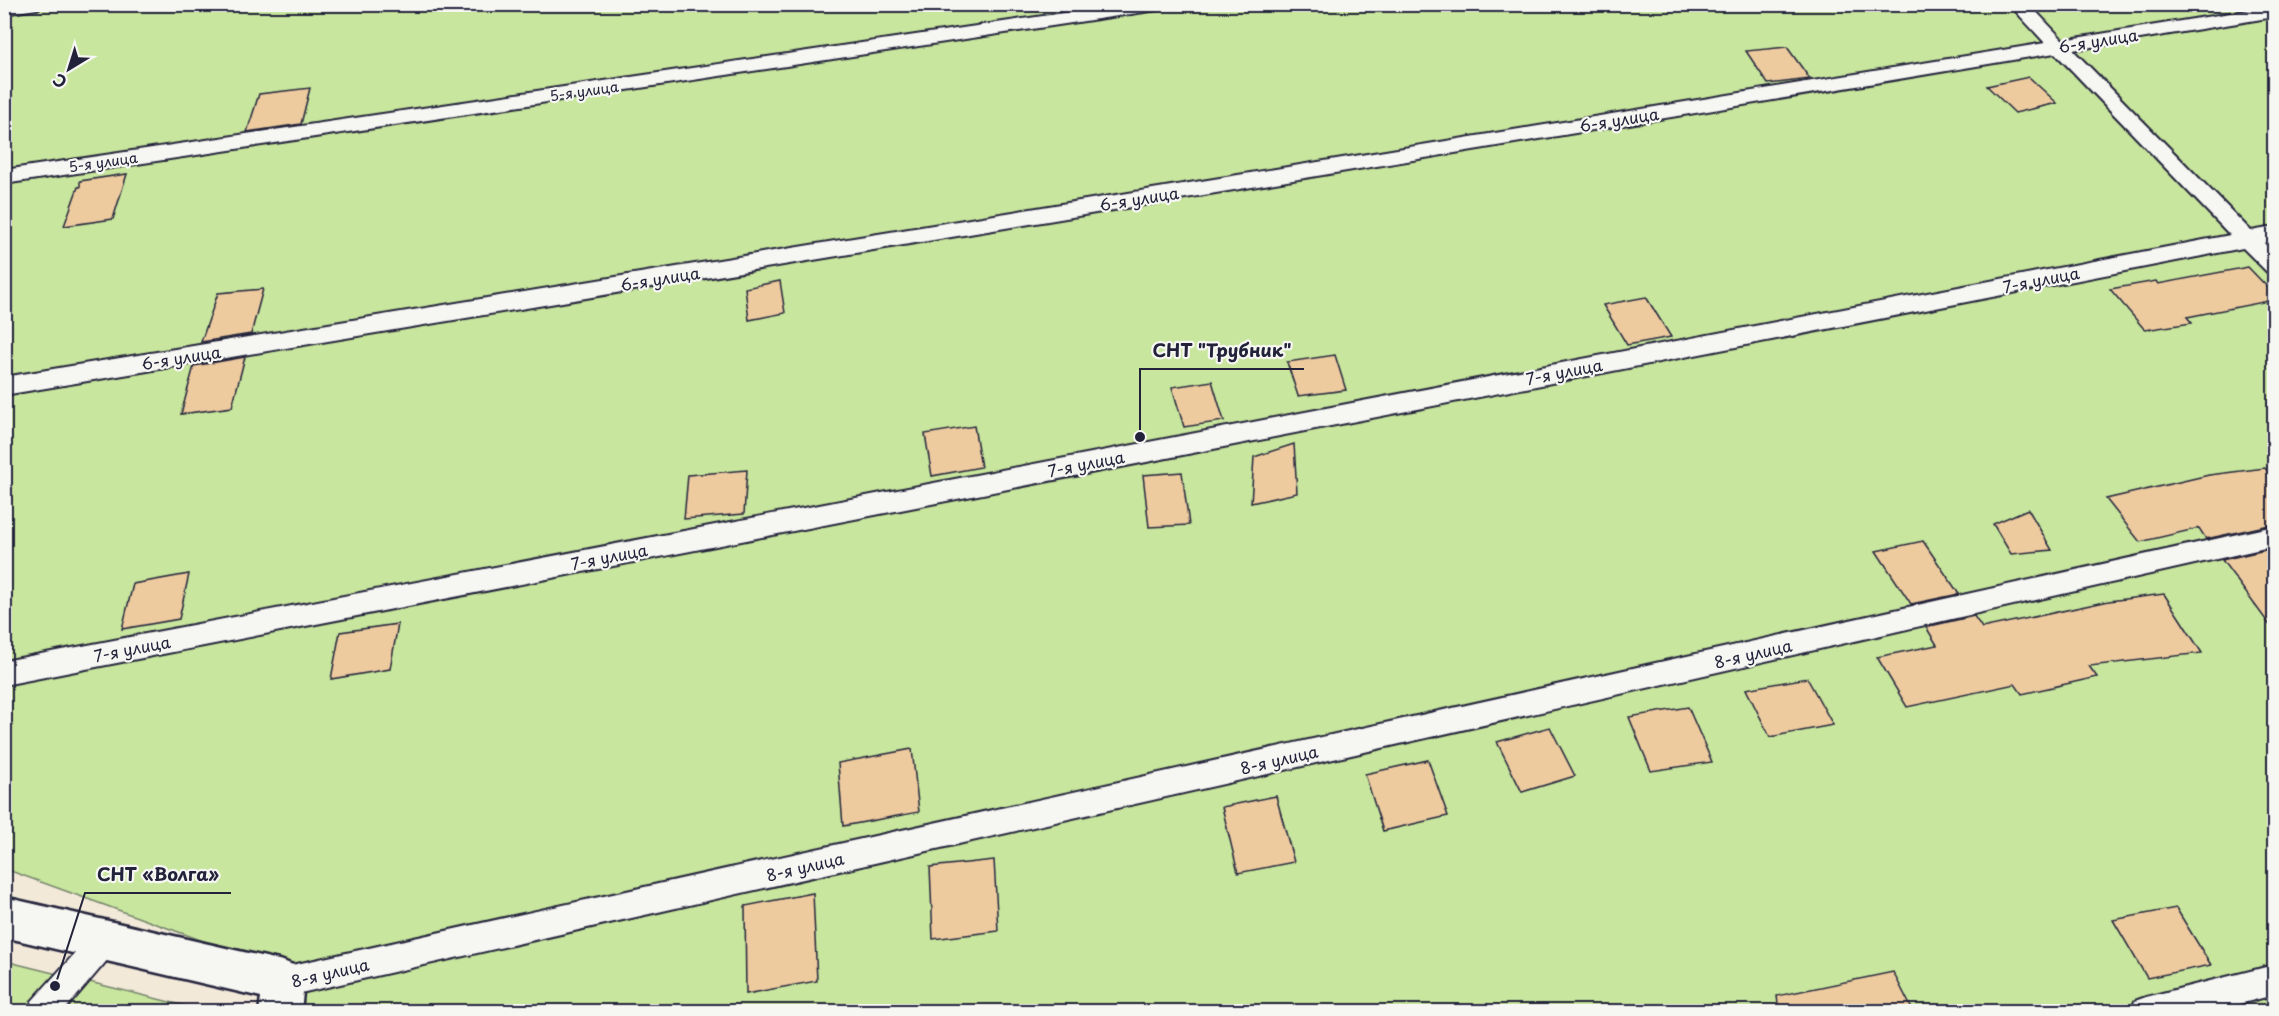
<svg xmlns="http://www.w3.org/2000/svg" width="2279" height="1016" viewBox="0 0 2279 1016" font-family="'Playpen Sans',sans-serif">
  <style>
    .green { fill: #c8e69d; stroke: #75846c; stroke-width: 1.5 }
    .building { fill: #edcb9f; stroke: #22223b; stroke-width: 1.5 }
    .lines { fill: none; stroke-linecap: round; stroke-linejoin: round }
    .lane-casing { stroke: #22223b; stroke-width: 4 }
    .street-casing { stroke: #22223b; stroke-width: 5 }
    .lane { fill: #f6f6f2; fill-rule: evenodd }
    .street { fill: #f6f6f2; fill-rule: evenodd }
    .labels { text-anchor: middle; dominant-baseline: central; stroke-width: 4.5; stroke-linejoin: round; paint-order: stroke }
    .far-street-label { font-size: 14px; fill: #22223b; stroke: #f6f6f2 }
    .street-label { font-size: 16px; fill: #22223b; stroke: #f6f6f2 }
    .leader { fill: none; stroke: #22223b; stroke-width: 2 }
    .callout-dot { fill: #22223b; stroke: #f6f6f2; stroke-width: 2 }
    .callout-label { font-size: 18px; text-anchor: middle; font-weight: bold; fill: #22223b; stroke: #f6f6f2; stroke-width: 4.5; stroke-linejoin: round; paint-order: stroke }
  </style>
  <rect width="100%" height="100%" fill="#f3e9d9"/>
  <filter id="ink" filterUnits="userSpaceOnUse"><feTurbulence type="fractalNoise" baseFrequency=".0167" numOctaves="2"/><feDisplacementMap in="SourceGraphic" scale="12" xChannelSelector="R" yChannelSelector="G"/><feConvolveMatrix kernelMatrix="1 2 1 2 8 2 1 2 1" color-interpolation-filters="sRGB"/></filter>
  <g filter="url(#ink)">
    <!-- green -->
    <g class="green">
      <polygon points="4,5 2274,5 2274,1011 292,1011 297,975 5,869"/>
      <polygon points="5,961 206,1011 5,1011"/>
    </g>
    <!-- building -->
    <g class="building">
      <polygon points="1787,47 1810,79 1768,84 1746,51"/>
      <polygon points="2029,77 2057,103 2015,113 1987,86"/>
      <polygon points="310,88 301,124 247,132 259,94"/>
      <polygon points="127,174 113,219 64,226 78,187 80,187 80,181"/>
      <polygon points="2248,267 2274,294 2274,300 2187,317 2192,323 2145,330 2110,289 2156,281 2158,284"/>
      <polygon points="780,281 785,313 749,320 745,288"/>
      <polygon points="263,289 251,334 201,342 218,293"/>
      <polygon points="1646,297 1671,337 1627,345 1603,305"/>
      <polygon points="1335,355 1346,390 1298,396 1287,362"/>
      <polygon points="245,357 232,407 181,414 194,366"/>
      <polygon points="1212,381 1224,421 1184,427 1172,387"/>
      <polygon points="974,426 981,467 932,476 925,434"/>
      <polygon points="1294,444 1297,493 1251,503 1254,457"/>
      <polygon points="2265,468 2274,480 2274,524 2206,539 2199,528 2140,542 2106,499 2209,475"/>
      <polygon points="747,470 744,514 684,519 688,475"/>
      <polygon points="1182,472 1189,525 1149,527 1143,475"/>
      <polygon points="2028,509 2052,550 2011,554 1993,524"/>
      <polygon points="1923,541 1959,594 1911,604 1876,551"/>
      <polygon points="2274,548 2274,631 2222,560"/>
      <polygon points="189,574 179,619 122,629 133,584"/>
      <polygon points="2164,594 2202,653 2089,666 2097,677 2022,694 2015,684 1907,707 1877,657 1937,645 1926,627 1974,616 1982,628 2109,601"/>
      <polygon points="398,624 390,669 331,679 340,632"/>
      <polygon points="1807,678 1833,725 1770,737 1746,689"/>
      <polygon points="1688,707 1712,762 1651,771 1629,717"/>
      <polygon points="1550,727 1575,776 1522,792 1497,742"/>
      <polygon points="912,749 919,812 843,826 838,763"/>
      <polygon points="1428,760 1448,816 1383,831 1365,774"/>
      <polygon points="1276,796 1294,862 1238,873 1222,807"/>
      <polygon points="994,860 998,931 933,939 930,867"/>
      <polygon points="813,893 817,981 746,994 745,906"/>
      <polygon points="2176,908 2211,965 2147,978 2113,920"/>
      <polygon points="1893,972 1913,1011 1779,1011 1777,996"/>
    </g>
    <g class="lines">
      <defs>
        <g id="lane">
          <polygon points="4,4 46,4 37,9 4,14"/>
          <polygon points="1124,4 1173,4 1164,9 4,184 4,170"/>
          <polygon points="2009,4 2029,4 2063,40 2274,6 2274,17 2073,50 2251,231 2274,227 2274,241 2264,243 2274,255 2274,275 2267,272 2243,248 4,685 4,661 2230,235 2055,53 4,395 4,377 2045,43"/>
          <polygon points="2274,526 2274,546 283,997 272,993 268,982 272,971 283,967"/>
          <polygon points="105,926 115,931 120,941 115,951 63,1012 28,1012 32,1001 95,931"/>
          <polygon points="2274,965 2274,995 2208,1012 2131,1012 2135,1001 2146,997"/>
        </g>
        <polygon id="street" points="4,897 283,961 298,967 304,982 301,1012 259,1012 261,997 4,937"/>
      </defs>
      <!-- lane casing -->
      <use href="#lane" class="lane-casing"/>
      <!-- street casing -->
      <use href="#street" class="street-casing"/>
      <!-- lane -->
      <use href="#lane" class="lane"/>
      <!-- street -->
      <use href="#street" class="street"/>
    </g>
  </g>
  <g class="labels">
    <!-- far-street labels -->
    <g class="far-street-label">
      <text transform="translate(584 91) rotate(-8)">5-я улица</text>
      <text transform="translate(103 162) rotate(-8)">5-я улица</text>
    </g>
    <!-- street labels -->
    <g class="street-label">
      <text transform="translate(2098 40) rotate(-9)">6-я улица</text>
      <text transform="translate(1619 119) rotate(-9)">6-я улица</text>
      <text transform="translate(1139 198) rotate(-9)">6-я улица</text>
      <text transform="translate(660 278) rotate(-9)">6-я улица</text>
      <text transform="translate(2041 279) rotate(-11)">7-я улица</text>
      <text transform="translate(181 357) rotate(-9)">6-я улица</text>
      <text transform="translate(1564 371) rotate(-11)">7-я улица</text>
      <text transform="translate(1086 463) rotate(-11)">7-я улица</text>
      <text transform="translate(609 556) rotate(-11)">7-я улица</text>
      <text transform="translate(132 648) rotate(-11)">7-я улица</text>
      <text transform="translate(1753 653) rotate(-13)">8-я улица</text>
      <text transform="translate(1279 759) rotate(-13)">8-я улица</text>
      <text transform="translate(805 866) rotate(-13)">8-я улица</text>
      <text transform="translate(330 972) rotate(-13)">8-я улица</text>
    </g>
  </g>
  <!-- callouts -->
  <path class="leader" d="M1140 437L1140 369H1304M55 986L85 893H231"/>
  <g class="callout-dot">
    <circle cx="1140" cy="437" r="6"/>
    <circle cx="55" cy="986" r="6"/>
  </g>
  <g class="callout-label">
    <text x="1222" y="357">СНТ "Трубник"</text>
    <text x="158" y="881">СНТ «Волга»</text>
  </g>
  <!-- margin -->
  <rect width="2279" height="1016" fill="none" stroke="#f6f6f2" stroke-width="24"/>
  <rect x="12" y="12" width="2255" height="992" fill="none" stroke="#22223b" stroke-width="2" filter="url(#ink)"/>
  <!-- north arrow -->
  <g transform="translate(69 69) rotate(218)" stroke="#f6f6f2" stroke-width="4.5" paint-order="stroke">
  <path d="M0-4.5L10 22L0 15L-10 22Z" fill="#22223b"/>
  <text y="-9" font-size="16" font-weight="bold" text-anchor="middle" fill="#22223b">С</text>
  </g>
</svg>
